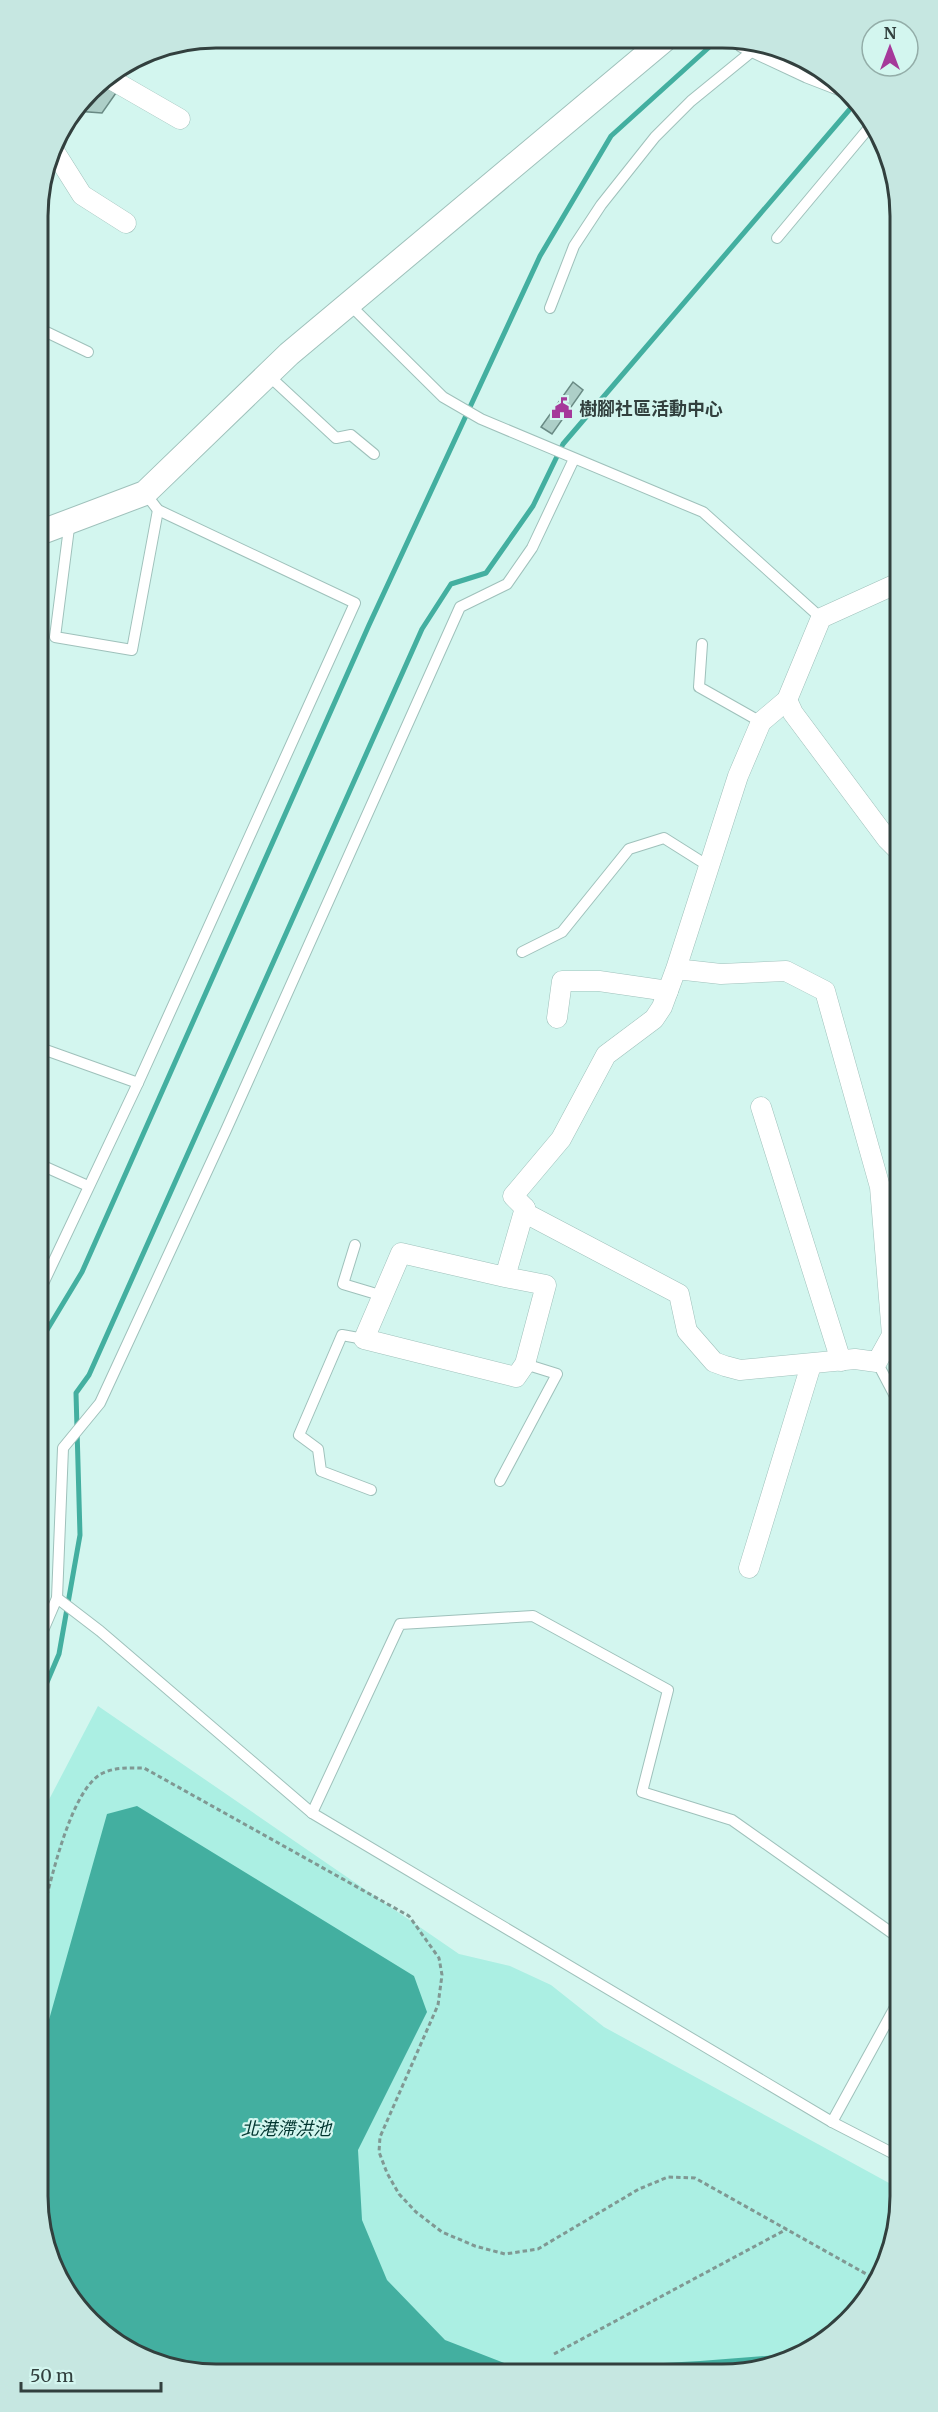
<svg xmlns="http://www.w3.org/2000/svg" width="938" height="2412" viewBox="0 0 938 2412" font-family="Merriweather,'Noto Sans TC',serif">
  <style>
    .green { fill: #abefe3 }
    .water { fill: #43afa0 }
    .lines { fill: none; stroke-linecap: round; stroke-linejoin: round }
    .stream { stroke: #43afa0; stroke-width: 5 }
    .building { fill: #adcfc8; stroke: #698a84; stroke-width: 1.5 }
    .service-casing { stroke: #9fc1bb; stroke-width: 12 }
    .minor-casing { stroke: #9fc1bb; stroke-width: 21 }
    .tertiary-casing { stroke: #9fc1bb; stroke-width: 26 }
    .path { stroke: #809893; stroke-width: 3; stroke-dasharray: 4.5 3; stroke-linecap: butt }
    .service { stroke: #fff; stroke-width: 10 }
    .minor { stroke: #fff; stroke-width: 20 }
    .tertiary { stroke: #fff; stroke-width: 24 }
    .labels { text-anchor: middle; dominant-baseline: central; stroke-width: 4.5; stroke-linejoin: round; paint-order: stroke }
    .poi-label { font-size: 18px; font-weight: bold; fill: #32403e; stroke: #d3f6ef; text-anchor: start }
    .park-label { font-size: 18px; font-style: italic; fill: #01352f; stroke: #d3f6ef }
    .rim { fill: none; stroke: #32403e; stroke-width: 3 }
  </style>
  <rect width="100%" height="100%" fill="#d3f6ef"/>
  <!-- green -->
  <path class="green" d="M98,1706L459,1954L510,1966L551,1985L604,2027L900,2189C900,2250 871,2308 822,2343C807,2354 785,2361 768,2368L182,2371L137,2356L90,2322L44,2242L42,1813Z"/>
  <!-- water -->
  <g class="water">
    <polygon points="137,1806 414,1976 427,2012 358,2150 362,2220 387,2280 445,2340 522,2370 182,2371 137,2356 90,2322 44,2242 43,2041 107,1814"/>
    <polygon points="803,2353 768,2368 536,2370 700,2361"/>
  </g>
  <g class="lines">
    <!-- stream -->
    <g class="stream">
      <polyline points="41,1340 82,1272 369,625 540,256 611,136 716,41"/>
      <polyline points="42,1694 59,1654 80,1535 76,1393 89,1375 422,629 451,584 486,573 533,506 563,444 856,102"/>
    </g>
  </g>
  <!-- building -->
  <g class="building">
    <polygon points="98,82 116,93 102,113 76,111"/>
    <polygon points="573,382 583,390 552,434 541,427"/>
  </g>
  <g class="lines">
    <defs>
      <g id="service">
        <polyline points="777,238 873,123"/>
        <polyline points="349,304 443,397 481,419 703,512 821,618"/>
        <polyline points="550,308 574,246 601,205 655,137 691,101 756,48"/>
        <polyline points="38,328 88,352"/>
        <polyline points="268,375 336,438 351,435 374,454"/>
        <polyline points="70,520 55,637 132,650 158,510"/>
        <polyline points="702,644 699,687 761,722"/>
        <polyline points="522,952 562,932 629,849 664,838 710,867"/>
        <polyline points="40,1048 138,1083"/>
        <polyline points="41,1165 88,1186"/>
        <polyline points="355,1245 343,1284 383,1296"/>
        <polyline points="41,1288 138,1083 355,603 158,510 145,493"/>
        <polyline points="364,1339 342,1335 299,1435 318,1449 321,1471 371,1490"/>
        <polyline points="877,1362 898,1402"/>
        <polyline points="500,1481 557,1374 525,1364"/>
        <polyline points="57,1598 100,1631 312,1813 832,2122 900,2157"/>
        <polyline points="42,1633 57,1598 63,1448 100,1403 226,1130 460,607 507,584 532,548 574,459"/>
        <polyline points="312,1813 400,1624 533,1616 668,1690 642,1792 732,1820 899,1938"/>
        <polyline points="832,2122 900,1998"/>
      </g>
      <g id="minor">
        <polyline points="107,77 180,119"/>
        <polyline points="53,149 82,195 126,223"/>
        <polyline points="787,700 793,713 887,839 896,848"/>
        <polyline points="676,969 662,1007 654,1019 606,1055 561,1139 513,1196 525,1208 527,1214 679,1294 687,1331 714,1362 725,1366 740,1370 855,1359 877,1362 892,1335 880,1187 825,991 786,971 721,974 676,969 738,776 761,722 787,700 821,618 896,584"/>
        <polyline points="557,1018 562,981 599,981 668,991"/>
        <polyline points="761,1107 841,1361"/>
        <polyline points="505,1277 546,1285 525,1364 516,1377 364,1339 401,1253 505,1277 525,1208"/>
        <polyline points="749,1568 811,1365"/>
      </g>
      <g id="tertiary">
        <polyline points="745,41 809,71 840,83"/>
        <polyline points="39,533 145,493 289,354 664,40"/>
      </g>
    </defs>
    <!-- service casing -->
    <use href="#service" class="service-casing"/>
    <!-- minor casing -->
    <use href="#minor" class="minor-casing"/>
    <!-- tertiary casing -->
    <use href="#tertiary" class="tertiary-casing"/>
    <!-- path -->
    <g class="path">
      <path d="M43,1910C52,1878 71,1788 103,1773C116,1767 130,1768 144,1768L409,1916L439,1958L442,1975L438,2005L380,2137L379,2152L387,2173L399,2194L416,2212L442,2232L475,2246L505,2254L538,2249L639,2189L668,2177L695,2178L877,2280"/>
      <polyline points="554,2354 787,2229"/>
    </g>
    <!-- service -->
    <use href="#service" class="service"/>
    <!-- minor -->
    <use href="#minor" class="minor"/>
    <!-- tertiary -->
    <use href="#tertiary" class="tertiary"/>
  </g>
  <!-- icons -->
  <defs>
    <symbol id="civic-bare" viewBox="-9 -9 18 18"><path d="M-.6-6.5H3V-4.5H.6V-3L4-1V1h2V6H-6V1h2V-1L-.6-3ZM-1.2 2.5V6h2.4V2.5Z" fill="#a5399a" stroke="#d3f6ef" stroke-width="2.5" paint-order="stroke"/></symbol>
  </defs>
  <g fill-rule="evenodd">
    <use href="#civic-bare" x="547" y="393" width="30" height="30"/>
  </g>
  <g class="labels">
    <!-- poi labels -->
    <g class="poi-label">
      <text x="579" y="408">樹腳社區活動中心</text>
    </g>
    <!-- park labels -->
    <g class="park-label">
      <text x="286" y="2128">北港滯洪池</text>
    </g>
  </g>
  <!-- crop -->
  <path d="M0 0H938V2412H0ZM216 48H722A168 168 0 0 1 890 216V2196A168 168 0 0 1 722 2364H216A168 168 0 0 1 48 2196V216A168 168 0 0 1 216 48Z" fill="#c6e7e1" fill-rule="evenodd"/>
  <path class="rim" d="M216 48H722A168 168 0 0 1 890 216V2196A168 168 0 0 1 722 2364H216A168 168 0 0 1 48 2196V216A168 168 0 0 1 216 48Z"/>
  <!-- north arrow -->
  <g transform="translate(890 48)"><circle r="28" fill="#d3f6ef" stroke="#93ada8" stroke-width="1.5"/>
  <path d="M0-4.5L10 22L0 15L-10 22Z" fill="#a5399a"/>
  <text y="-9" font-size="16" font-weight="bold" text-anchor="middle" fill="#32403e">N</text>
  </g>
  <!-- scale -->
  <path d="M21 2382v9h140v-9" fill="none" stroke="#32403e" stroke-width="3"/>
  <text x="30" y="2382" font-size="18" fill="#32403e" stroke="#d3f6ef" stroke-width="4.5" paint-order="stroke">50 m</text>
</svg>
